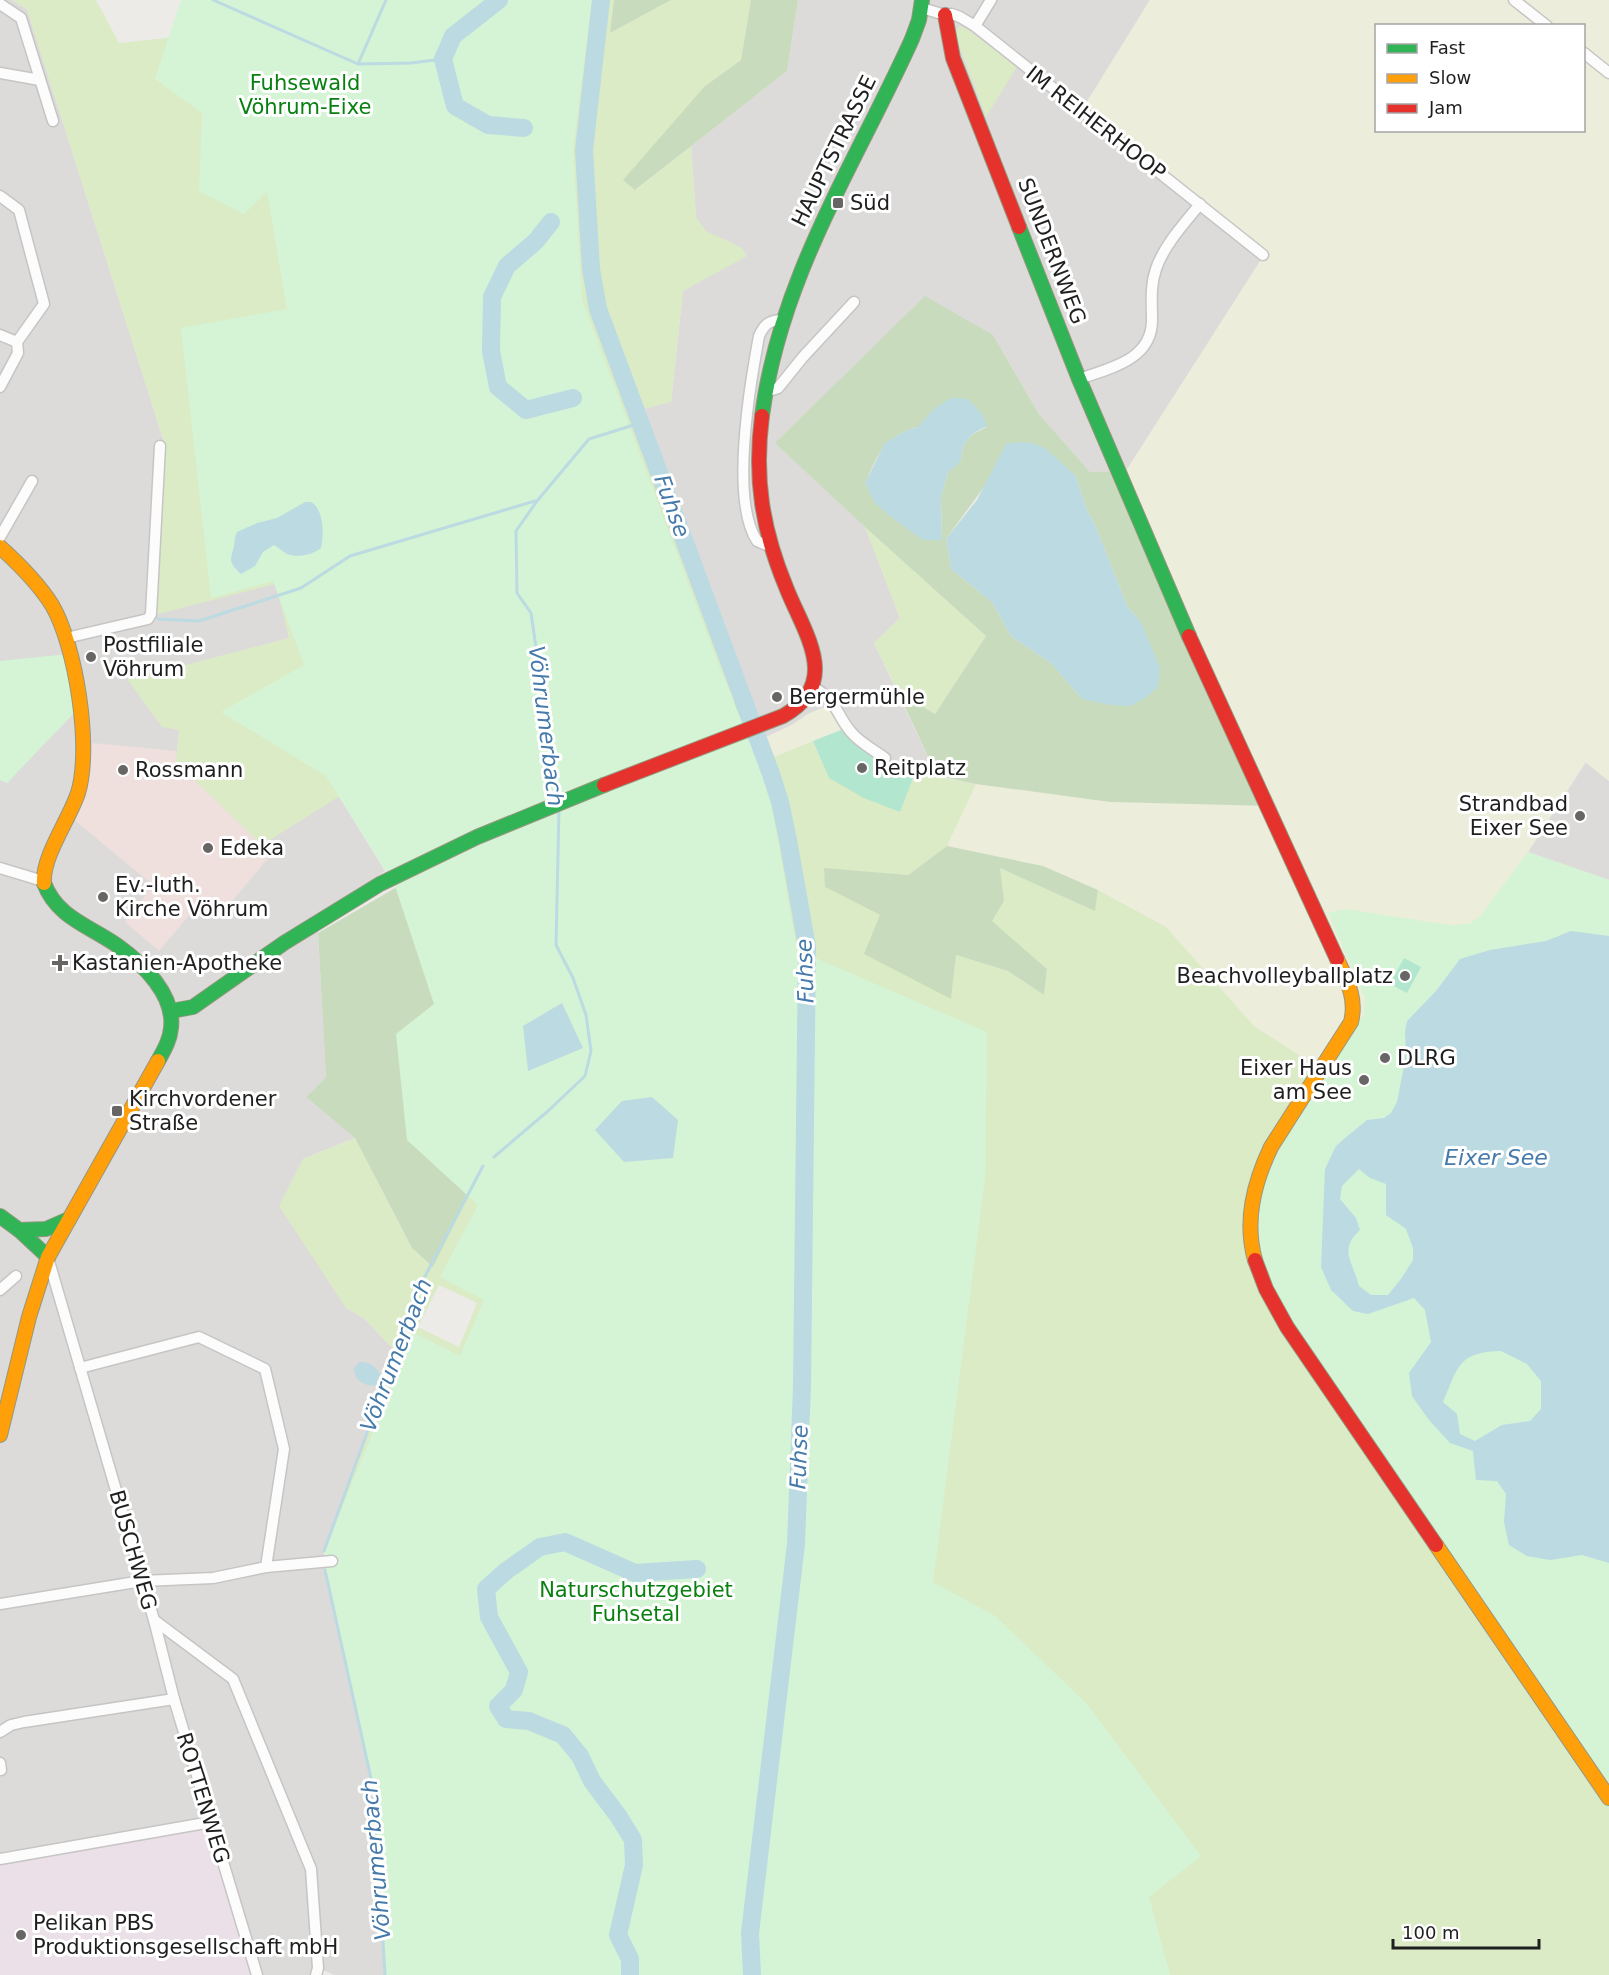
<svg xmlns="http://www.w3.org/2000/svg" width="1609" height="1975" viewBox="0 0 1609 1975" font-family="'DejaVu Sans',sans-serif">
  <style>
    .residential { fill: #dcdbd9 }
    .commercial { fill: #efdfdd }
    .industrial { fill: #ebe0e7 }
    .farmland { fill: #ededdb; fill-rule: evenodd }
    .grass { fill: #daebc6; fill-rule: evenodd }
    .forest { fill: #c8dcbd; fill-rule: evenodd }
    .park { fill: #d5f4d5 }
    .pitch { fill: #b2e6cf }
    .water { fill: #bbdae2; fill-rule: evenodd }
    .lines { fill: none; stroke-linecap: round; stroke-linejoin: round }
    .stream { stroke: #bbdae2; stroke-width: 3 }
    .river { stroke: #bbdae2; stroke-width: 18 }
    .street-casing { stroke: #c6c5c4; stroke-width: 13 }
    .fast-casing { stroke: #96977f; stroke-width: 16 }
    .slow-casing { stroke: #96977f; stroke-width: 16 }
    .jam-casing { stroke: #96977f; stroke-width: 16 }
    .street { stroke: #fcfcfc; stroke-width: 10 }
    .fast { stroke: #30b455; stroke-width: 14 }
    .slow { stroke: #ff9f0a; stroke-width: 14 }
    .jam { stroke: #e5322d; stroke-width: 14 }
    .poi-dot { fill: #676665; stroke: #fff; stroke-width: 2 }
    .labels { text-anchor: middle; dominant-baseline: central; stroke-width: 6; stroke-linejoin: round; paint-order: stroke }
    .park-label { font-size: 21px; fill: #098111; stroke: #fff }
    .street-label { font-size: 21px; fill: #1f1f1f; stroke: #fff }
    .poi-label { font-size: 21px; fill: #1f1f1f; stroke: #fff; text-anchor: start }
    .water-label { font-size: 22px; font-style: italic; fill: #457aaa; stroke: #fff }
  </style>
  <rect width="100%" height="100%" fill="#edebe8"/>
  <!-- residential -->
  <g class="residential">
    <polygon points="0,0 12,0 27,9 165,445 155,614 276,583 290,638 129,681 179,730 176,762 338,795 385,871 317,918 326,1077 306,1097 355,1138 303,1159 346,1308 364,1318 396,1352 324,1551 325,1570 374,1792 385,1975 334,1975 319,1968 316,1975 257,1975 0,1858"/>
    <polygon points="798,0 1150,0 1085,105 1266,252 1126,471 1090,472 1039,414 993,335 776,443 865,527 900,618 874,643 937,776 915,773 885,762 841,730 829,705 808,714 792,725 762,739 640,410 671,401 683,291 742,248 705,231 696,217 691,146 787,71"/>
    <polygon points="1586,762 1609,781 1609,880 1528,852"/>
  </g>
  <!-- commercial -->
  <polygon class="commercial" points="92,743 177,751 176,762 262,845 269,857 223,912 205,897 159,951 125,922 153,885 73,819 87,778"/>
  <!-- industrial -->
  <polygon class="industrial" points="211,1822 257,1975 0,1975 0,1858"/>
  <!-- farmland -->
  <g class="farmland">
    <path d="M1150,0H1609V781L1585,762L1528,852L1480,916L1469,924L1449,925L1343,948L1365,998L1364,1016L1356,1023L1325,1072L1251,1024L1098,890L1043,866L947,846L976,784L1110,802L1274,806L1182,605L1126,471L1266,252L1085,105ZM1376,26H1584V130H1376Z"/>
    <polygon points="830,705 841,730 769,759 762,739 792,725 808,714"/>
  </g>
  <!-- grass -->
  <g class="grass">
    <polygon points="12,0 96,0 119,43 516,0 614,0 610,33 671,0 751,0 741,60 705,86 636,190 691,146 696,217 706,231 742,248 747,256 683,291 671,402 632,412 739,700 567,748 354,787 262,845 176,762 179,730 162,727 128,680 289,638 276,584 154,615 165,445 27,9"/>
    <polygon points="959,26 967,29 1017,67 986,117 957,40 955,33"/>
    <polygon points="865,527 986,636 935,714 898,692 874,643 900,618"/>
    <path d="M754,741L777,803L804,948L795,1309L810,947L784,802L769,759L813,741L829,778L900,812L915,773L976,784L947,846L908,875L825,869V887L880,915L951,999L956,955L1008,971L1044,995L1047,969L991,921L1000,868L1095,910L1098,890L1166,927L1254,1026L1325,1072L1258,1209L1257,1226L1609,1802V1975H385L374,1792L325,1570L324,1551L396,1352L364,1318L346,1308L279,1206L303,1159L355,1138L412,1248L433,1267L559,816ZM439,1285L477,1303L459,1347L418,1327Z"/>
  </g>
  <!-- forest -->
  <g class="forest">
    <polygon points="614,0 671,0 610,33"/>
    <polygon points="751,0 798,0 787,71 635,190 623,180 705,86 741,60"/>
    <path d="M925,296L993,335L1039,414L1090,472L1126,471L1182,605L1275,806L1110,802L976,784L937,776L898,692L935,714L986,636L865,527L775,443ZM918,427H987C969,435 962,441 961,461L948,472L941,497L942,540L865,484C878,454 884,436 918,427ZM1075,475L1087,510L1096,527L1127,606L1141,622L1082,699L1051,663L1011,636L992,602L951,569L946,539L984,487Z"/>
    <polygon points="739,700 754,741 559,816 483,1166 433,1267 412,1248 355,1138 306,1097 326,1077 318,933 402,884 567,748"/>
    <polygon points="947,846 1043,866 1098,890 1095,911 1000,868 1004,901 992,921 1047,969 1044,995 1008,971 956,955 951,999 864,954 880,915 825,887 824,868 908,875"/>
  </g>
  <!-- park -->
  <g class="park">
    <polygon points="181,0 592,0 573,149 582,300 718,663 747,734 771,801 797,950 987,1032 985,1178 933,1582 995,1616 1086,1703 1201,1856 1149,1897 1170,1975 385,1975 374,1792 325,1570 324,1551 414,1333 460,1356 484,1300 440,1277 478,1205 407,1140 396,1034 434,1004 395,886 326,776 221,712 304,665 273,581 211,598 181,328 287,309 267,192 244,214 199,191 202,113 155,79"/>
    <polygon points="69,654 78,709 7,783 0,780 0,661"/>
    <polygon points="1528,852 1609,880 1609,1783 1500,1632 1293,1326 1264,1271 1258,1241 1257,1226 1258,1209 1265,1174 1356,1023 1364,1016 1365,998 1328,913 1346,909 1449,925 1469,924 1480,916"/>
  </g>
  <!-- pitch -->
  <g class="pitch">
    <polygon points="841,730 885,762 915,773 900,812 864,798 829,778 813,741"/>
    <polygon points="1404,958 1421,967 1407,993 1390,984"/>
  </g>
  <!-- water -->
  <g class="water">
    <path d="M951,398L968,399L982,414L987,426C969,435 962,441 961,461L948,472L941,497L942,540H923L895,520L875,503L865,483L885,443L905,431L918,427L935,408Z"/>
    <polygon points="1018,442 1031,443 1045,448 1075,475 1087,510 1096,527 1127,606 1141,622 1160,668 1158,686 1147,697 1130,706 1111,705 1082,699 1051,663 1011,636 992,602 951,569 946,539 977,500 1006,444"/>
    <path d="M305,502H311C324,509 324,535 321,548C313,555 297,558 287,554C283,552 278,547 274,545L263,552L255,566L241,574C230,563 229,562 234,547C235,542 234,538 237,532L257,523L277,518Z"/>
    <path d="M1571,931L1609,936V1563L1582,1555L1550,1560L1527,1556L1509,1545L1504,1522L1506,1494L1497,1481L1476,1480L1473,1451L1450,1443L1429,1420L1412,1396L1409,1373L1431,1342L1425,1310L1414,1298L1368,1314L1353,1311L1331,1290L1321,1267L1325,1169L1336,1146L1345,1138L1367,1120L1384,1118L1391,1113L1397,1102L1404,1066L1406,1051L1405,1032L1407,1021L1436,991L1460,959L1490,950L1546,941ZM1359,1169L1370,1178L1386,1184V1215L1406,1229L1413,1248V1260L1401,1279L1388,1295H1371L1359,1286C1353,1262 1338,1250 1360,1230L1356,1218L1340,1199L1342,1186ZM1501,1351L1527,1364L1541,1381V1409L1530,1421L1502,1425L1475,1441L1460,1434L1457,1414L1443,1402C1458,1367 1458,1352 1501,1351Z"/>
    <polygon points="562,1003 583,1048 528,1071 523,1026"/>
    <polygon points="652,1097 678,1120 673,1158 624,1162 595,1130 622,1101"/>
    <path d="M360,1362C372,1362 376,1368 382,1377L379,1385C366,1387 354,1382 354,1368Z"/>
  </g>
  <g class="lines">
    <!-- stream -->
    <g class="stream">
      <polyline points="213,0 358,64 411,63 443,59"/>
      <polyline points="358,64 386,0"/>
      <polyline points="158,619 199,621 301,588 350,556 535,501"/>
      <polyline points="558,799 531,613 517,593 516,531 537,501 589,439 640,423"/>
      <polyline points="494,1157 548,1111 585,1076 591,1051 586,1015 573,978 556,945 559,808"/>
      <polyline points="324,1551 422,1282 483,1166"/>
      <polyline points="325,1570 374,1792 385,1975"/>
    </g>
    <!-- river -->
    <g class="river">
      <polyline points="499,0 453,36 443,59 455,106 488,125 524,128"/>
      <polyline points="601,0 584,150 591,269 598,309 771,774 780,802 788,840 807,947 802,1386 796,1544 750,1933 752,1975"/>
      <polyline points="551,222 536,241 507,266 492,297 491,351 498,387 526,410 573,398"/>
      <polyline points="630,1975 630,1959 618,1935 634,1865 633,1840 619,1817 592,1781 580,1756 563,1735 529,1721 506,1719 498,1706 514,1690 519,1672 489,1617 486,1589 506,1571 540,1547 565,1542 635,1573 697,1569"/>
    </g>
    <defs>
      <g id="street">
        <polyline points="1514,0 1547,26"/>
        <polyline points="0,4 21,18 53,121"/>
        <polyline points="922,8 945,15 952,14 960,17 975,26 1263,255"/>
        <polyline points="975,26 991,0"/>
        <polyline points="1584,53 1609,73"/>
        <polyline points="0,73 40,80"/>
        <polyline points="0,196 19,210 44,304 17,342 0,335"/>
        <path d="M1079,379C1110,368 1152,360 1152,320C1152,303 1150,286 1156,269C1164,245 1184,224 1200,204"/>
        <polyline points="0,387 18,353 17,342"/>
        <polyline points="766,392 778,388 803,357 854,302"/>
        <polyline points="0,537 32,481"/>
        <path d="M771,547L757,541C730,500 750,384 759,336C765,323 770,320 784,320"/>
        <polyline points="66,638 148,619 151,614 160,446"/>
        <path d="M813,687C838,701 835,713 851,732C860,743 874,750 885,758"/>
        <polyline points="0,868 43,881"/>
        <polyline points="48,1258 154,1620 233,1679 311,1869 318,1968 316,1975"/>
        <polyline points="0,1290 16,1276"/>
        <polyline points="266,1567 332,1561"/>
        <polyline points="0,1604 142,1581 213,1578 266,1567 284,1449 265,1369 199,1337 80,1368"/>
        <polyline points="154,1620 174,1699 257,1975"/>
        <polyline points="0,1732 11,1725 24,1722 174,1699"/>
        <polyline points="0,1763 1,1770"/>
        <polyline points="0,1859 211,1822"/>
      </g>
      <g id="fast">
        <polyline points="1019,227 1079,379 1189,636"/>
        <path d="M762,416C780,277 856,163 912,39L919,20L922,0"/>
        <path d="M44,883C57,918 90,926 118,946C143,964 175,995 171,1028C170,1040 164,1050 158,1061"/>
        <polyline points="171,1011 193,1007 284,943 380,884 477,837 604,785"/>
        <polyline points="0,1216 19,1230 48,1257"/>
        <polyline points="19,1230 46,1229 69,1219"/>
      </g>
      <g id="slow">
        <path d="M0,547C19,564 38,583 52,605C76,646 92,748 78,793C69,820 42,857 44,883"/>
        <path d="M1255,1260C1244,1221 1254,1183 1271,1147L1351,1022C1357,998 1347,981 1337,959"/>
        <polyline points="0,1435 29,1317 48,1257 158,1061"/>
        <polyline points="1436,1545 1609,1798"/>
      </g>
      <g id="jam">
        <polyline points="945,15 953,58 1019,227"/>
        <polyline points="1189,636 1337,959"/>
        <path d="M604,785L783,716C801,706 815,691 815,669C815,643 795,611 786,587C762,529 754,478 762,416"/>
        <polyline points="1255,1260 1266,1289 1287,1327 1436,1545"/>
      </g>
    </defs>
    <!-- street casing -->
    <use href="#street" class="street-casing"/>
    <!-- fast casing -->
    <use href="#fast" class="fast-casing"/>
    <!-- slow casing -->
    <use href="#slow" class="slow-casing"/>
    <!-- jam casing -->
    <use href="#jam" class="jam-casing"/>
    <!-- street -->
    <use href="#street" class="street"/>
    <!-- fast -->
    <use href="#fast" class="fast"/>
    <!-- slow -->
    <use href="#slow" class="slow"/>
    <!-- jam -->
    <use href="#jam" class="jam"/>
  </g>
  <!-- markers -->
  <g class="poi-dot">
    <rect x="832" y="197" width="12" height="12" rx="3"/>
    <circle cx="91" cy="657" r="6"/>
    <circle cx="777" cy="697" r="6"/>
    <circle cx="862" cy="768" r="6"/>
    <circle cx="123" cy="770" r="6"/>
    <circle cx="1580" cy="816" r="6"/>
    <circle cx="208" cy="848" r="6"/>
    <circle cx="103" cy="897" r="6"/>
    <path d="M57 954h6v6h6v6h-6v6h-6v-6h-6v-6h6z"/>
    <circle cx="1405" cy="976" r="6"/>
    <circle cx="1385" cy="1058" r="6"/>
    <circle cx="1364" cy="1080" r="6"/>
    <rect x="111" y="1105" width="12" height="12" rx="3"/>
    <circle cx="21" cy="1935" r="6"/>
  </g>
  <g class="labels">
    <!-- park labels -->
    <g class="park-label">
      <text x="305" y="83">Fuhsewald<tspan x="305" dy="24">Vöhrum-Eixe</tspan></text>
      <text x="636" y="1590">Naturschutzgebiet<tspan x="636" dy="24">Fuhsetal</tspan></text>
    </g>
    <!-- street labels -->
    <g class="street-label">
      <text transform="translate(1096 123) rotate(38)">IM REIHERHOOP</text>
      <text transform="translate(834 151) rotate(-64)">HAUPTSTRASSE</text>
      <text transform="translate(1052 251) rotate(69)">SUNDERNWEG</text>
      <text transform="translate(133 1550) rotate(74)">BUSCHWEG</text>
      <text transform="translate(203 1798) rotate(73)">ROTTENWEG</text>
    </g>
    <!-- poi labels -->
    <g class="poi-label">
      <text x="850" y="203">Süd</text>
      <text x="103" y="645">Postfiliale<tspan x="103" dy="24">Vöhrum</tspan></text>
      <text x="789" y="697">Bergermühle</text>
      <text x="874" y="768">Reitplatz</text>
      <text x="135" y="770">Rossmann</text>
      <text x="1568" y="804" text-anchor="end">Strandbad<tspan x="1568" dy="24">Eixer See</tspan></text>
      <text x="220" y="848">Edeka</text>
      <text x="115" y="885">Ev.-luth.<tspan x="115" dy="24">Kirche Vöhrum</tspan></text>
      <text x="72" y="963">Kastanien-Apotheke</text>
      <text x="1393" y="976" text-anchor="end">Beachvolleyballplatz</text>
      <text x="1397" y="1058">DLRG</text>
      <text x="1352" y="1068" text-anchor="end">Eixer Haus<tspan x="1352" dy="24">am See</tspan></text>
      <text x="129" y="1099">Kirchvordener<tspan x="129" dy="24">Straße</tspan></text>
      <text x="33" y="1923">Pelikan PBS<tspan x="33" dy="24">Produktionsgesellschaft mbH</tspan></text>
    </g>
    <!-- water labels -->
    <g class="water-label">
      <text transform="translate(672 506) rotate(70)">Fuhse</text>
      <text transform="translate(546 726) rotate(83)">Vöhrumerbach</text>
      <text transform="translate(805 971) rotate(-92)">Fuhse</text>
      <text x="1496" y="1157">Eixer See</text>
      <text transform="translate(396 1355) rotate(-69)">Vöhrumerbach</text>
      <text transform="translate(799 1457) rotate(-88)">Fuhse</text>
      <text transform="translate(376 1860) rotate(-95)">Vöhrumerbach</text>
    </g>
  </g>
  <!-- legend -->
  <rect x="1375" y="24" width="210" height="108" fill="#ffffff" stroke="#a5a5a5" stroke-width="1.5"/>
  <rect x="1387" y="44" width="30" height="9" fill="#30b455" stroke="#a5a5a5" stroke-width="1.5"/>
  <text x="1429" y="54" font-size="18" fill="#1f1f1f">Fast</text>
  <rect x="1387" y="74" width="30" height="9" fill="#ff9f0a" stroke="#a5a5a5" stroke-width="1.5"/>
  <text x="1429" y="84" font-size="18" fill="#1f1f1f">Slow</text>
  <rect x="1387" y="104" width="30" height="9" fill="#e5322d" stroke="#a5a5a5" stroke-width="1.5"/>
  <text x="1429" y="114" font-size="18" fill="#1f1f1f">Jam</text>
  <!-- scale -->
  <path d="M1393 1939v9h146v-9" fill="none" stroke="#1f1f1f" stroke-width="3"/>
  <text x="1402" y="1939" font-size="18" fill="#1f1f1f" stroke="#ffffff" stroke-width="4.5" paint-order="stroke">100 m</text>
</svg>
